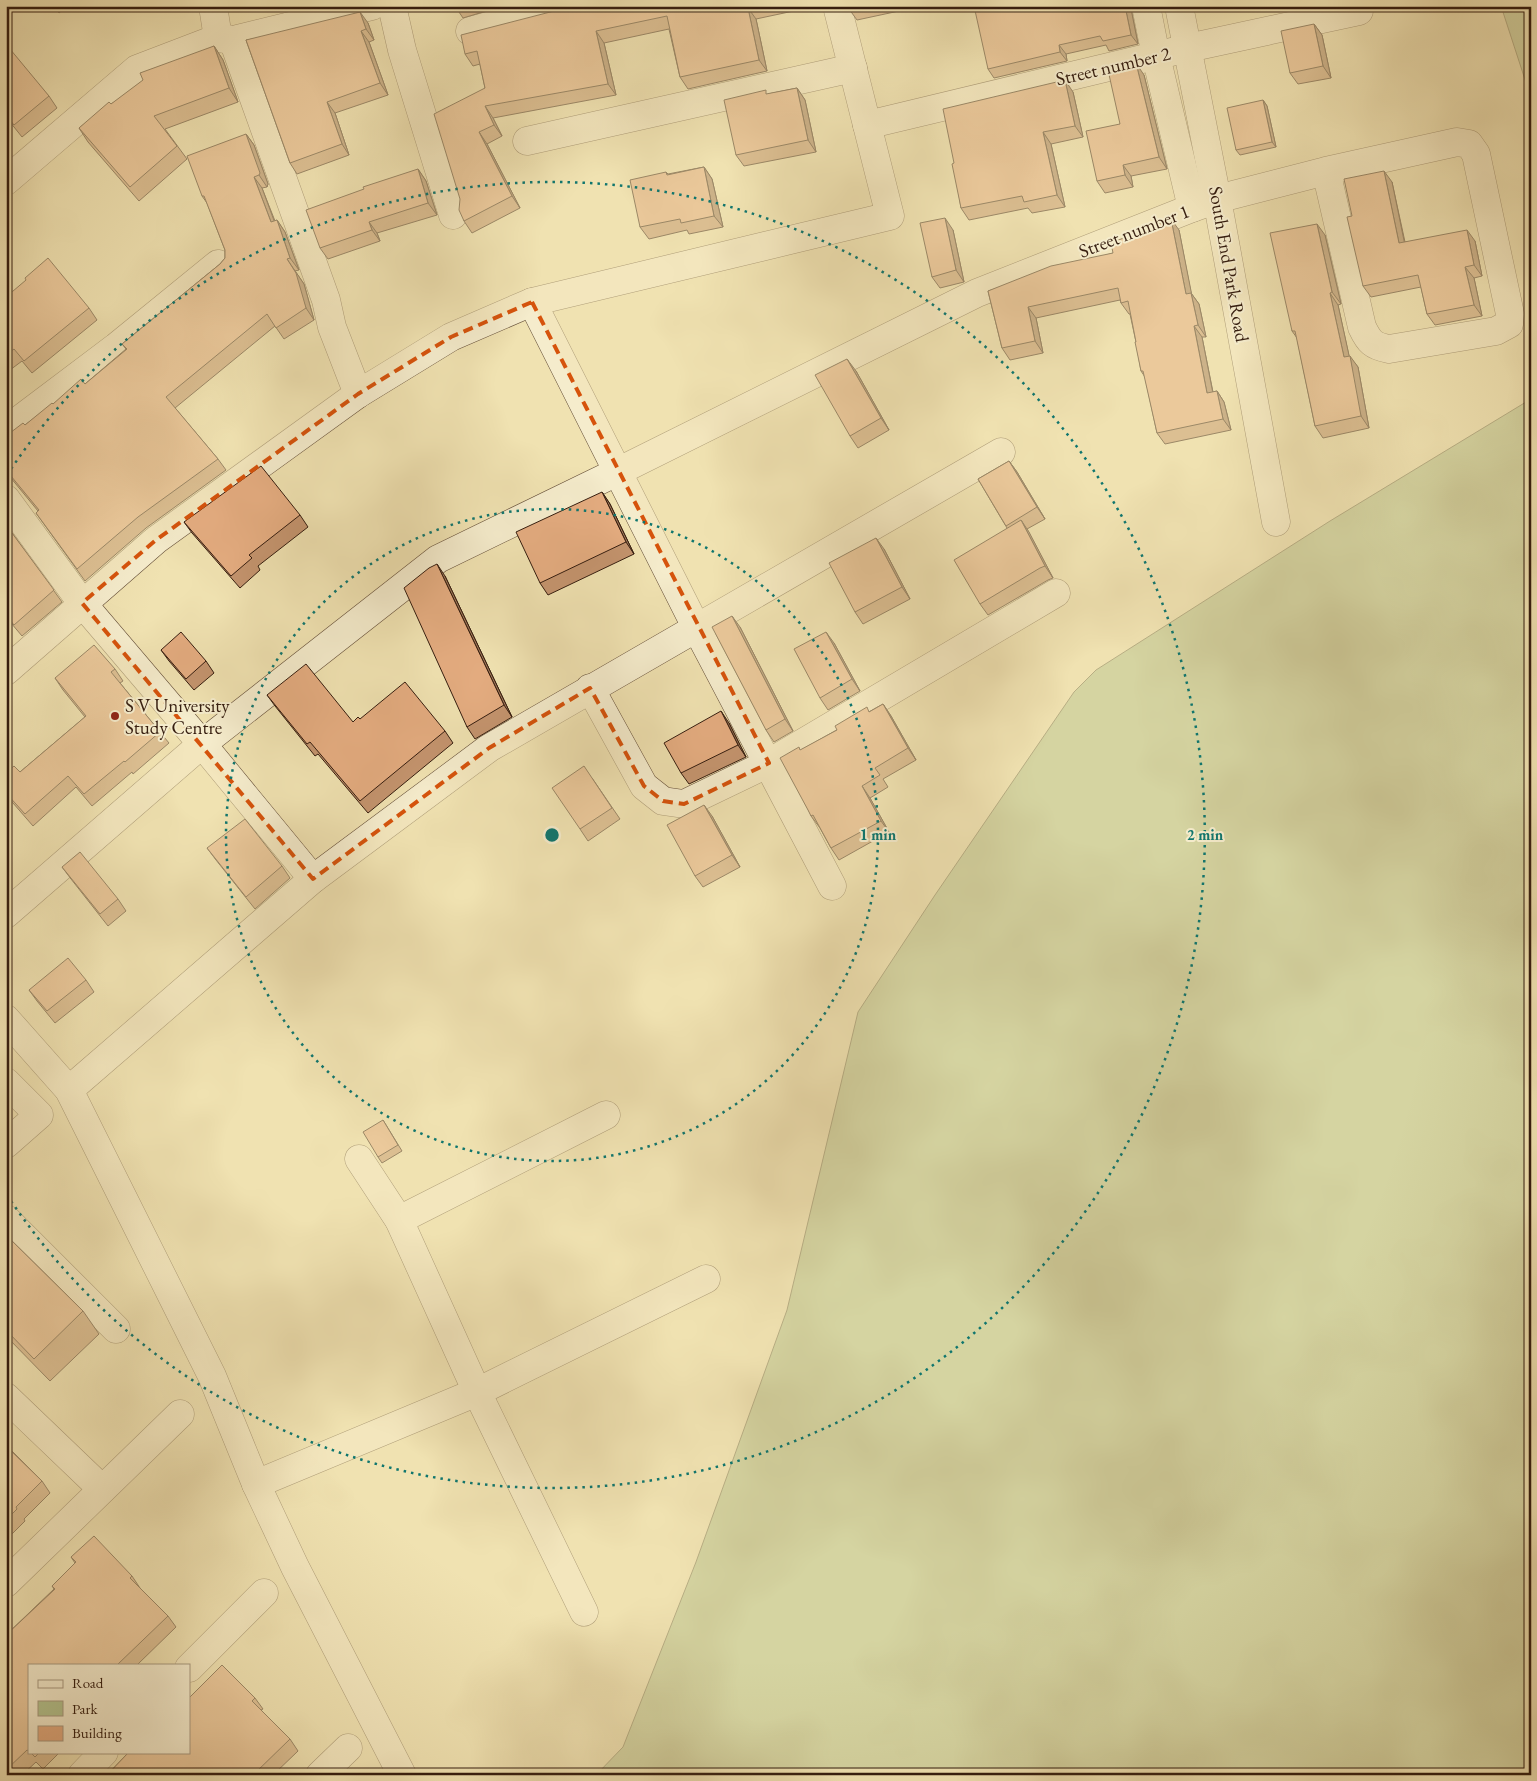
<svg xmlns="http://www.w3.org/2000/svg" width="1537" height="1781" viewBox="0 0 1537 1781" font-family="'EB Garamond',serif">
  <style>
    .green { fill: #b4c48f; stroke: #74704f }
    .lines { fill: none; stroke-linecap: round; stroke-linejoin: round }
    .minor-casing { stroke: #644e38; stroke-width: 29 }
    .minor { stroke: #f5eccc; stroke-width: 28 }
    .wall { fill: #c4946e; stroke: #351d0f }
    .shaded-wall { fill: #a0785a; stroke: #351d0f }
    .building { fill: #e4ac80; stroke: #351d0f }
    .marked { fill: none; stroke: #d6530c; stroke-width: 4; stroke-dasharray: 10 6; stroke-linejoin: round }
    .ring { fill: none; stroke: #0f766e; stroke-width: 2.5; stroke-dasharray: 2.5 5 }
    .poi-dot { fill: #8f2418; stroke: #f5eccc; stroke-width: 2 }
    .labels { text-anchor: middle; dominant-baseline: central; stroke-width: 4; stroke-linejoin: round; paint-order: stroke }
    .street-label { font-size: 19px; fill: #351d0f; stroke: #f5eccc }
    .poi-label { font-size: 19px; fill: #351d0f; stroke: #f5eccc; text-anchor: start }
    .centre { fill: #0f766e; stroke: #f5eccc; stroke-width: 2.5 }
    .ring-label { font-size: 15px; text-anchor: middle; font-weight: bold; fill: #0f766e; stroke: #f5eccc; stroke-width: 4; stroke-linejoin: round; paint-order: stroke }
  </style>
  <rect width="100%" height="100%" fill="#f0e2b1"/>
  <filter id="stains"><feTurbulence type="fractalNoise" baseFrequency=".004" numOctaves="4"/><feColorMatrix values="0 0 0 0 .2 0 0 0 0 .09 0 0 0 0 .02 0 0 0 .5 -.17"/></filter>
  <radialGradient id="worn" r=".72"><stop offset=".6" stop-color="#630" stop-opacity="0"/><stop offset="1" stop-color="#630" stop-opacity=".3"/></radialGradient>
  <!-- green -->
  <g class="green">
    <polygon points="1501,6 1531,6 1531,98"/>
    <polygon points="1531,399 1531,1775 596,1775 623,1747 696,1562 787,1310 858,1012 935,895 1074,692 1096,670 1330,521"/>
  </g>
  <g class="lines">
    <defs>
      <g id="minor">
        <polyline points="213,6 218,38"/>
        <polyline points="392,6 402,50 453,215"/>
        <polyline points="1146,6 1156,56 1192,208"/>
        <polyline points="1179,6 1217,199 1276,522"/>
        <polyline points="470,31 562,6"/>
        <polyline points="233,40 326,300 332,327 358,394"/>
        <polyline points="867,125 1188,48 1359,11"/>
        <polyline points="527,141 853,68"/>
        <polyline points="6,181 137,69 218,38 233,40 372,6"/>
        <polyline points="532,302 696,627 832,886"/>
        <polyline points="6,430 116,347 218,264"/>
        <polyline points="6,499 82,603 202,744 313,879"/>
        <polyline points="6,671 156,540 358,394 451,337 532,302 890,216 837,6"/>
        <polyline points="590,688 644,786 663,801 684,804 769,763 1056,593"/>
        <path d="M6,914L202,744L438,559L619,471L977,293L1192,208L1217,199L1326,171L1457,142L1469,144L1476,154L1510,314L1509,324L1496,331L1389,349C1373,346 1369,342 1362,327L1326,171"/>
        <polyline points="6,1019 69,1090 212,1376 256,1484 295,1567 402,1775"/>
        <polyline points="6,1082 39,1115 6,1144"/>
        <polyline points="69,1090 313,879 489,748 1001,452"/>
        <polyline points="359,1159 399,1220 477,1392 584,1612"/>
        <polyline points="6,1219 116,1329"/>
        <polyline points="399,1220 606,1115"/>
        <polyline points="6,1397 102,1489"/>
        <polyline points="256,1484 477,1392 706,1279"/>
        <polyline points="6,1583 180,1414"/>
        <polyline points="189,1668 264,1593"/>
        <polyline points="82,1775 104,1752"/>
        <polyline points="320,1775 348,1748"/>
      </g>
    </defs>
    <!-- minor casing -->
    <use href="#minor" class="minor-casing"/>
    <!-- minor -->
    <use href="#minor" class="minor"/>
  </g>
  <!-- wall -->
  <g class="wall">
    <polygon points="54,6 67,6 59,13"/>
    <polygon points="293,6 305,6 294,9"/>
    <polygon points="449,6 503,6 463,18 457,9 452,10"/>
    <polygon points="564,6 817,6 756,19 767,71 688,89 680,77 669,29 604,43 616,95 493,118 502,136 487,144 520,208 472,233 464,221 485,88 480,64 473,66 465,54"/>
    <polygon points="848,6 898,6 899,11 857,20 849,9"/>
    <polygon points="1014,9 1131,9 1138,44 1109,51 1106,45 1066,54 1067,61 994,78 988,69"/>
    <polygon points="368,23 374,40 369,42 388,95 335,113 349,155 297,174 290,163 246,40"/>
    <polygon points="1314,24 1322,35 1331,78 1298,84 1290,73"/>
    <polygon points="214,46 223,60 238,102 165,129 187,159 139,201 88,142 79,128 111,104"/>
    <polygon points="6,53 49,96 57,108 22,137 6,117"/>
    <polygon points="1144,75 1167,169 1131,176 1133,187 1105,193 1097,181 1120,124"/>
    <polygon points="797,88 805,100 816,152 744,166 736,155 768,94"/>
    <polygon points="1073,92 1083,137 1051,144 1065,207 1032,213 1028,208 969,220 961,208 954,163"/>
    <polygon points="1263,100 1267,106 1276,147 1240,155 1236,150"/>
    <polygon points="246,134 254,145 268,184 267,187 262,188 275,221 277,220 285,232 299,270 295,271 304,284 314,320 284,339 275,326 175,408 218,459 226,470 146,528 85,581 36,513 38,511 6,472 6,436 25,425 53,404 85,384 126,349 122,344 220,264 225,258 225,250 207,203 202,196"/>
    <polygon points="704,167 712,179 723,227 689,234 687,230 649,239 640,227 666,172 668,174"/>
    <polygon points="418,169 426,181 437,215 377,233 380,241 328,259 320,248"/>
    <polygon points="1392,182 1405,242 1475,241 1482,276 1474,278 1482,316 1435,325 1427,314 1421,287 1371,297 1363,286"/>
    <polygon points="953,230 964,282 940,288 932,277"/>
    <polygon points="1179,230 1191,293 1199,304 1206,337 1202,337 1213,392 1217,391 1224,402 1231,430 1165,444 1157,433 1145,377 1141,371 1136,342 1130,314 1129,314 1121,303 1120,300 1036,318 1043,353 1010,360 1002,348 988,291 1113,253"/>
    <polygon points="1325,235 1341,304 1338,305 1349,356 1358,367 1369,428 1323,438 1315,426 1297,338 1292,331"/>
    <polygon points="6,297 89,308 97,320 32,373 22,361 6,373"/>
    <polygon points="856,371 889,430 858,448 850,436"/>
    <polygon points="1009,461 1017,472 1045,519 1027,529 1053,578 1048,580 988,615 980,604 1007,528 978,479"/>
    <polygon points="602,492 610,504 634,554 548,595 540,583"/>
    <polygon points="300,515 308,527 258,566 260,570 240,588 192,533 184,522"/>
    <polygon points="12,533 62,602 22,636 6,617 6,537"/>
    <polygon points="884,549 910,599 863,624 855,612"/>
    <polygon points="445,576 512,717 475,739 467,727"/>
    <polygon points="740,627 793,731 774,742 766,730"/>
    <polygon points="834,643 860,691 828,710 820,698"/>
    <polygon points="161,650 206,661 214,673 194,690 169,661"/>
    <polygon points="115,669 123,681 120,683 160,732 169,743 133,774 132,772 92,806 76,787 33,826 6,795 6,773 20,772 85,717 63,690 55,678"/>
    <polygon points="267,695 353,722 445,731 453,743 368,813 318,754 315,756 275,706"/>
    <polygon points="883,704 891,716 916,760 883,779 888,787 870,798 889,832 839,860 831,848 820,828 811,816 801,750"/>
    <polygon points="729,723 746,757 689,784 681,773"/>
    <polygon points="592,778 620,819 588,841 580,829"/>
    <polygon points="712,816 740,867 703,887 695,876"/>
    <polygon points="207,848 282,866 290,878 255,909 216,860"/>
    <polygon points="62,867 118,899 126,911 108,926 71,879"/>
    <polygon points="86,980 94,992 55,1023 37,1001 29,990"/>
    <polygon points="383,1120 402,1151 382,1163 378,1157"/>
    <polygon points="6,1235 83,1311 99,1334 50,1381 6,1336"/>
    <polygon points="6,1444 9,1448 42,1481 50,1493 24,1519 25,1521 6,1540"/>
    <polygon points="71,1557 132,1576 140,1588 168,1616 176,1627 137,1665 29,1665 29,1752 60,1752 43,1769 36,1762 22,1775 6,1775 6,1635 54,1589 52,1586 75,1563"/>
    <polygon points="255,1698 263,1709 261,1710 290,1739 298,1751 273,1775 107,1775 127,1754 126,1752"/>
  </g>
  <!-- shaded-wall -->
  <g class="shaded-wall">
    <polygon points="1009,6 1014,6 1017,19 1010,10"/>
    <polygon points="1125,6 1131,6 1131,9 1138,44 1131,35"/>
    <polygon points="748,8 756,19 767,71 759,60"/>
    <polygon points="360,12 368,23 374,40 366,29"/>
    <polygon points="1314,24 1322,35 1331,78 1323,66"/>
    <polygon points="361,31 369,42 388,95 380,83"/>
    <polygon points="596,31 604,43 616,95 608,84"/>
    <polygon points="1059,45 1066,54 1067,61 1060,52"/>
    <polygon points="214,46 223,60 238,102 229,88"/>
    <polygon points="1136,63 1144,75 1167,169 1159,157"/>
    <polygon points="1065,80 1073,92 1083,137 1075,126"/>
    <polygon points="797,88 805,100 816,152 808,140"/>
    <polygon points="1263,100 1267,106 1276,147 1272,142"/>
    <polygon points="327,102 335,113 349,155 342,144"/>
    <polygon points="485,106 493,118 502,136 494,125"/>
    <polygon points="479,132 487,144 520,208 512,196"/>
    <polygon points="1043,132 1051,144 1065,207 1057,195"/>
    <polygon points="246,134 254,145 268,184 267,187 259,175"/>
    <polygon points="1123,165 1131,176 1133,187 1125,175"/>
    <polygon points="704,167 712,179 723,227 714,216"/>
    <polygon points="418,169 426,181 437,215 428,203"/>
    <polygon points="1384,171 1392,182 1407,255 1399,243"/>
    <polygon points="254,177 262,188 279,234 271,222"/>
    <polygon points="945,218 953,230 964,282 956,270"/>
    <polygon points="1171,219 1179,230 1194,306 1186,294"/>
    <polygon points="277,220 285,232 299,270 290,258"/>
    <polygon points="369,222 377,233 380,241 372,230"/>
    <polygon points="1317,224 1325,235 1341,304 1332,292"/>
    <polygon points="1467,230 1475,241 1482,276 1474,265"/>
    <polygon points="287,259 304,284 314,320 306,308"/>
    <polygon points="1465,267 1474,278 1482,316 1474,305"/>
    <polygon points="1191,293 1199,304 1206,337 1198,325"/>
    <polygon points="1330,293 1338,305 1352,369 1350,356 1358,367 1369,428 1361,416 1344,357"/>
    <polygon points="1028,307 1036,318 1043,353 1035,341"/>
    <polygon points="1194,326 1202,337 1215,404 1207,393"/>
    <polygon points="847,359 856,371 889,430 881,418"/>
    <polygon points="1217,391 1224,402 1231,430 1223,419"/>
    <polygon points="1009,461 1017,472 1045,519 1037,507"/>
    <polygon points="602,492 610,504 634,554 626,542"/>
    <polygon points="1021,520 1029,532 1053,578 1045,566"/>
    <polygon points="876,538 884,549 910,599 902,587"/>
    <polygon points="437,564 445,576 512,717 504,705"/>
    <polygon points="732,616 740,627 793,731 785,719"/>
    <polygon points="826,632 834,643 860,691 852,679"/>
    <polygon points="883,704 891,716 916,760 908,748"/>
    <polygon points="721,711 729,723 746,757 738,745"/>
    <polygon points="862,786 870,798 889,832 881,821"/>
    <polygon points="704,805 712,816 740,867 732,855"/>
  </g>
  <!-- building -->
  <g class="building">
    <polygon points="564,6 755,6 748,8 759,60 680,77 667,16 596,31 608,84 485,106 494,125 479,132 512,196 464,221 459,210 460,199 434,114 485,88 477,51 465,54 461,35 558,10"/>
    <polygon points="848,6 860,6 849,9"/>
    <polygon points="974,6 1009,6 1010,10 1027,6 1125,6 1131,35 1103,41 1100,36 1059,45 1060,52 988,69"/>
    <polygon points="360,12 366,29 361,31 380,83 327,102 342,144 290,163 246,40"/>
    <polygon points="1314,24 1323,66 1290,73 1281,31"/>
    <polygon points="214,46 229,88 154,116 177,146 130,187 79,128 109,102 111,104 143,80 140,73"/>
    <polygon points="10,49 49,96 14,125 6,115 6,53"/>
    <polygon points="1136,63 1159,157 1123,165 1125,175 1097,181 1086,131 1120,124 1108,70"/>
    <polygon points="1065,80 1075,126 1043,132 1057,195 1024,202 1022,196 961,208 952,164 954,163 943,109"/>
    <polygon points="797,88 808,140 736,155 724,100 766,90 766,94"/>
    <polygon points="1263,100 1272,142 1236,150 1227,108"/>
    <polygon points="246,134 260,173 259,175 254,177 271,222 277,220 290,258 287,259 296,273 306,308 276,328 267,314 166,397 218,459 138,517 77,569 36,513 39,510 6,470 6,436 23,423 25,425 52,403 53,404 81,379 85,384 127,349 122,344 220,264 225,258 225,250 204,196 202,196 187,156"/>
    <polygon points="704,167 714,216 681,223 680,219 640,227 630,180 666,172 667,175"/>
    <polygon points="418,169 428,203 369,222 372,230 320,248 306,210 364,189 363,187"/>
    <polygon points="1384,171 1399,243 1467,230 1474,265 1465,267 1474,305 1427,314 1418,275 1363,286 1347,217 1352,216 1344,179"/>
    <polygon points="945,218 956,270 932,277 920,223"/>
    <polygon points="1171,219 1186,294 1191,293 1198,325 1194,326 1207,393 1217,391 1223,419 1157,433 1143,371 1141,371 1135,342 1136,342 1128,301 1121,303 1118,288 1028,307 1035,341 1002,348 988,291 1051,266 1113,253 1111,243"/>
    <polygon points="1317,224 1332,292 1330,293 1344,357 1350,356 1361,416 1315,426 1295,331 1292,331 1270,233"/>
    <polygon points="48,258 89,308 24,361 14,349 6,355 6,297 26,280 25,278"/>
    <polygon points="847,359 881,418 850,436 815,375"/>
    <polygon points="1009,461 1037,507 1006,526 978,479"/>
    <polygon points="261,466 300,515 249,555 252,558 231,576 184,522"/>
    <polygon points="602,492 626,542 540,583 516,532"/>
    <polygon points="1021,520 1045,566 1040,568 980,604 954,560"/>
    <polygon points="12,533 54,590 14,625 6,615 6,537"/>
    <polygon points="876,538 902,587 855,612 829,563"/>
    <polygon points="437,564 504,705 467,727 404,588 429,568"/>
    <polygon points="732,616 785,719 766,730 712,627"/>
    <polygon points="181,632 206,661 186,679 161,650"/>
    <polygon points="826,632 852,679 820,698 794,649"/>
    <polygon points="94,645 115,669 111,672 160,732 125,762 124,761 84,794 68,776 25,814 6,793 6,773 14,766 20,772 86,716 55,678"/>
    <polygon points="306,664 353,722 358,717 360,719 405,682 445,731 360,801 310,742 307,744 267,695"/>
    <polygon points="883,704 908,748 875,768 880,775 862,786 881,821 831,848 813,815 811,816 808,810 780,758 799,747 800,750 837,730 835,726 867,707 869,712"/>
    <polygon points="721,711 738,745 681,773 664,743"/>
    <polygon points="584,766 612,808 580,829 552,788"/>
    <polygon points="704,805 732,855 695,876 667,825"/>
    <polygon points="245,819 282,866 246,897 207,848"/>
    <polygon points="80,852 118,899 100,914 62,867"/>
    <polygon points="68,958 86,980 47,1011 29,990"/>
    <polygon points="383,1120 398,1145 378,1157 363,1132"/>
    <polygon points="6,1235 83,1311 34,1359 6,1330"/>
    <polygon points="6,1446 42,1481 16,1507 17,1509 6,1520"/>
    <polygon points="94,1536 132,1576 130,1578 168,1616 117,1665 29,1665 29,1751 27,1750 6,1770 6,1635 55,1589 52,1586 76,1562 71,1557"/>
    <polygon points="222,1665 255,1698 252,1701 290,1739 253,1775 107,1775 128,1753 127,1752 189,1752 189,1698"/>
    <polygon points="30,1752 40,1752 35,1757"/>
  </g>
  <!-- marked area -->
  <path d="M0 0H1537V1781H0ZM532,302L769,763L684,804L663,801L644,786L590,688L489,748L313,879L82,603L156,540L358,394L451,337Z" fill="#f0e2b1" fill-opacity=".55" fill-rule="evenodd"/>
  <path class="marked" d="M532,302L769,763L684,804L663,801L644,786L590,688L489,748L313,879L82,603L156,540L358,394L451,337Z"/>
  <!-- distance rings -->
  <g class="ring">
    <circle cx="552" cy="835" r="326"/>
    <path d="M7 475A653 653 0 1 1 7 1195"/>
  </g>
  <!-- markers -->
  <circle class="poi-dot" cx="115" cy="716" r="5"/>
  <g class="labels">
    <!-- street labels -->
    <g class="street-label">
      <text transform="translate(1113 66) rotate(-13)">Street number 2</text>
      <text transform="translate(1134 231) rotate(-21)">Street number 1</text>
      <text transform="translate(1229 264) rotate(80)">South End Park Road</text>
    </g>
    <!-- poi labels -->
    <g class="poi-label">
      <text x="125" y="705">S V University<tspan x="125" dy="22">Study Centre</tspan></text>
    </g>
  </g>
  <circle cx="552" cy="835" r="8" class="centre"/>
  <g class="ring-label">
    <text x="878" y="840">1 min</text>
    <text x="1205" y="840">2 min</text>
  </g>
  <!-- margin -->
  <rect width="1537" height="1781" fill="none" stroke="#f0e2b1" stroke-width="25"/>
  <rect x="8" y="8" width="1522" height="1766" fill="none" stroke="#351d0f" stroke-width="2.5"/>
  <rect x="12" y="12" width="1512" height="1756" fill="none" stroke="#351d0f"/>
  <!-- legend -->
  <rect x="28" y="1664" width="162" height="90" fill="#f5eccc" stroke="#a89980"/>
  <rect x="38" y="1680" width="25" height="8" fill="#f5eccc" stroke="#a89980"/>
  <text x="72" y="1688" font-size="15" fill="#351d0f">Road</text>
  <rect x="38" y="1701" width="25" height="15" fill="#b4c48f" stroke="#a89980"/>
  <text x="72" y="1714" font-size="15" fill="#351d0f">Park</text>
  <rect x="38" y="1726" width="25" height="15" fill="#e4ac80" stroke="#a89980"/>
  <text x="72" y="1738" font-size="15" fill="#351d0f">Building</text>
  <rect width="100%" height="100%" filter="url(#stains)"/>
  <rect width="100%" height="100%" fill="url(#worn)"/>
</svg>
